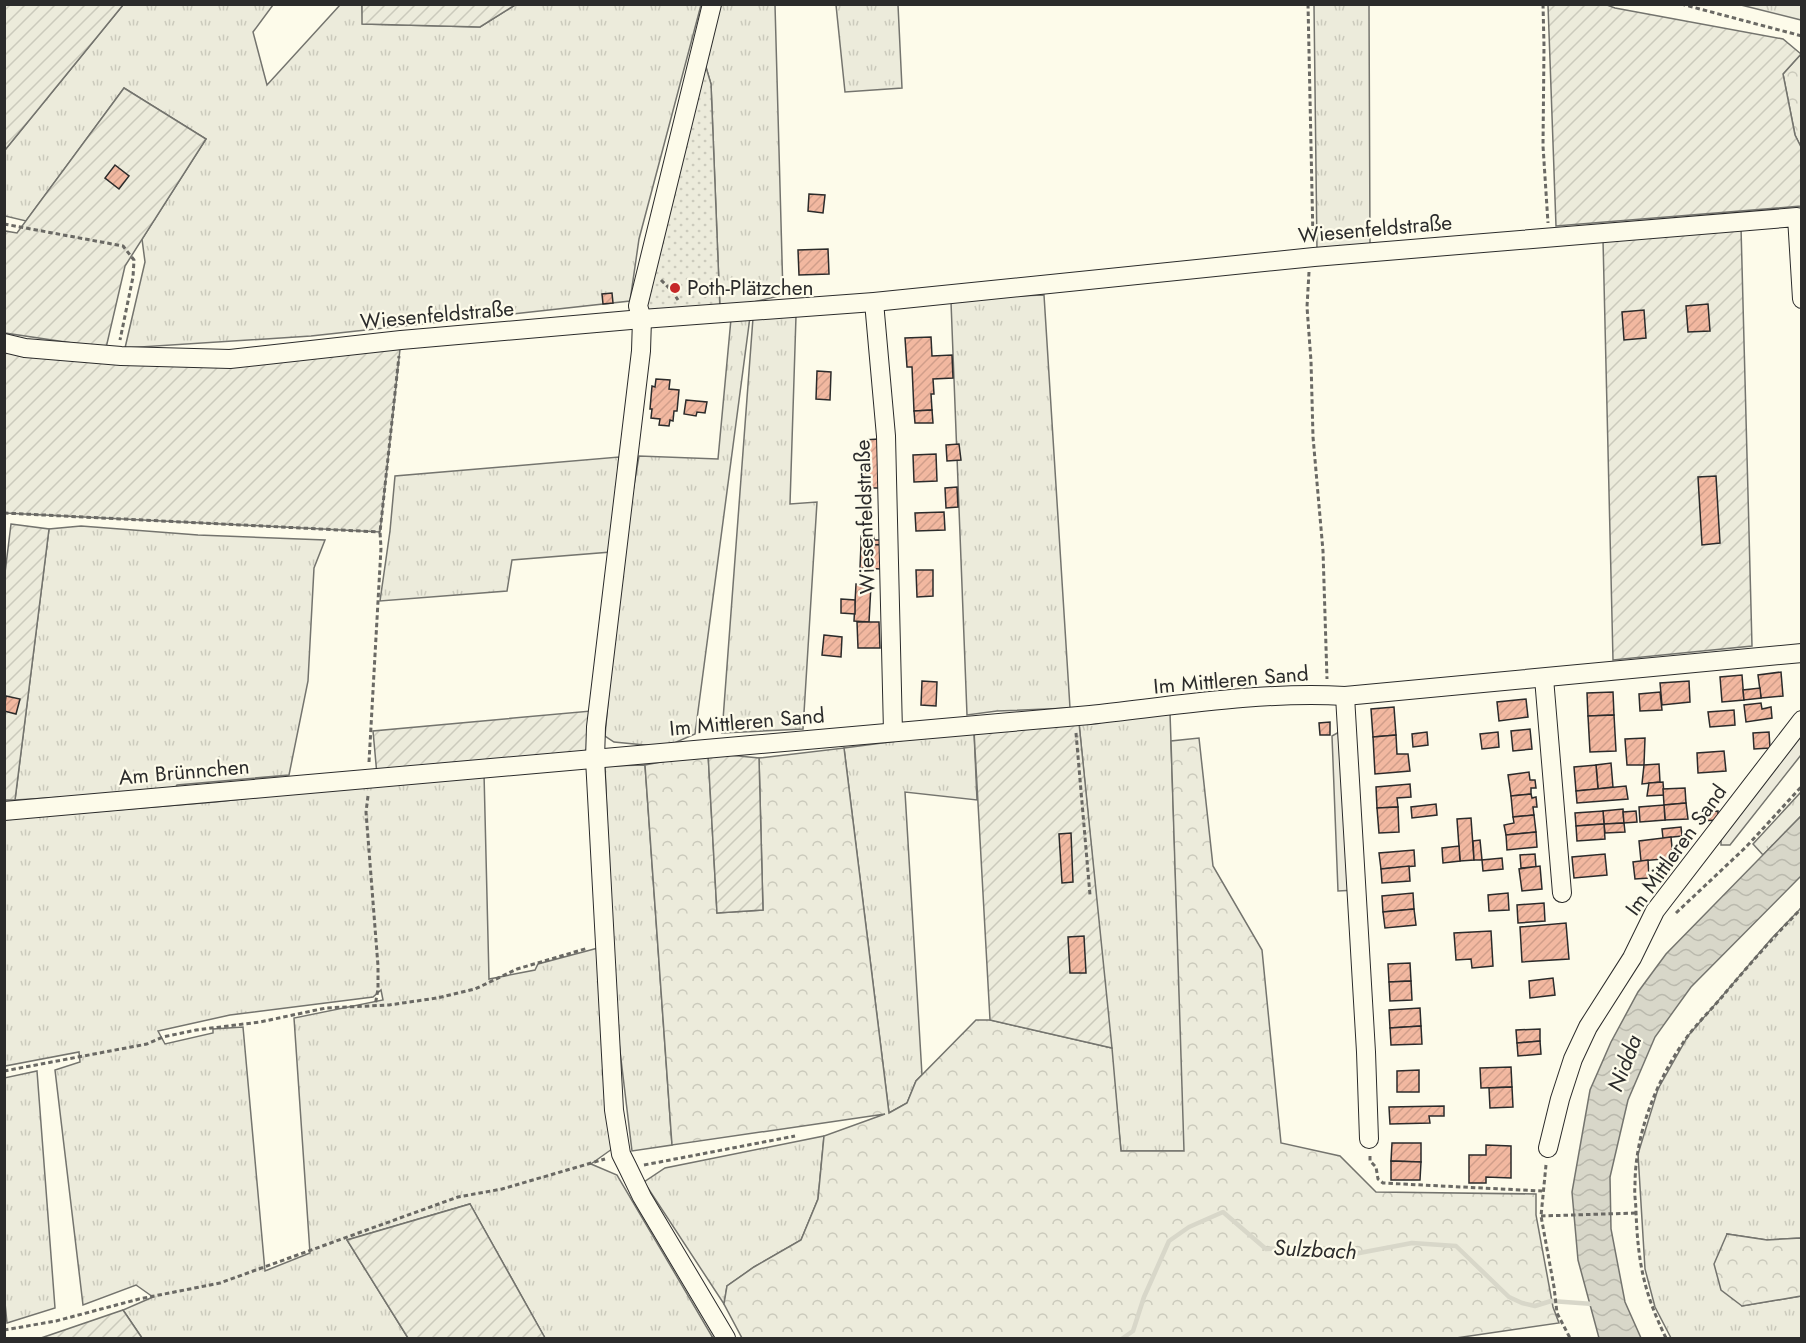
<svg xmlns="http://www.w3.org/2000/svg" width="1806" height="1343" viewBox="0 0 1806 1343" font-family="Jost,sans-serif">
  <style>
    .grass { fill: url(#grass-tufts); stroke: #74746e; stroke-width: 1.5; fill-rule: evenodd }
    .forest { fill: url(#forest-crowns); stroke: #74746e; stroke-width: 1.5 }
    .park { fill: url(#park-dots); stroke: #74746e; stroke-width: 1.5 }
    .garden { fill: url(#garden-furrows); stroke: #74746e; stroke-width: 1.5 }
    .parking { fill: #eceadb; stroke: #74746e; stroke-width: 1.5 }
    .water { fill: url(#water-waves); stroke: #74746e; stroke-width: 1.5 }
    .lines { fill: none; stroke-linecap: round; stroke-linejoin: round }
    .stream { stroke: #d8d7c9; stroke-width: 4.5 }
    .building { fill: url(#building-hatch); stroke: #2b2b2b; stroke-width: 1.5 }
    .minor-casing { stroke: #2b2b2b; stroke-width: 20 }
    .path { stroke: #6a6964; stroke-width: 3; stroke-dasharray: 4.5 3; stroke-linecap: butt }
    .minor { stroke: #fdfbea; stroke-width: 18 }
    .poi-dot { fill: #c62828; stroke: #fdfbea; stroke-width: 2 }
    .labels { text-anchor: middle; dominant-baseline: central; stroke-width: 4.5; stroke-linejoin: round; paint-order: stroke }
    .street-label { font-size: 21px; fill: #2b2b2b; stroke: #fdfbea }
    .poi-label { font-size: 21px; fill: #2b2b2b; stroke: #fdfbea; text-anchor: start }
    .water-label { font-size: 22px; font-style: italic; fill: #2b2b2b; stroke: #fdfbea }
  </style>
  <defs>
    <pattern id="grass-tufts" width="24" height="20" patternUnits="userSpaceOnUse" patternTransform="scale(1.5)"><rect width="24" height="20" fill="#ecebdb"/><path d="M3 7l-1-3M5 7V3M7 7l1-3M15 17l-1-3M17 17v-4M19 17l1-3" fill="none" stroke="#cbcabc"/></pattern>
    <pattern id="forest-crowns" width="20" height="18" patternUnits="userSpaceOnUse" patternTransform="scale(1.5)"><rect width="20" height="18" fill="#ecebdb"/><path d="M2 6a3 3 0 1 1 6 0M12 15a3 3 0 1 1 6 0" fill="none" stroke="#cbcabc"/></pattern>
    <pattern id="park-dots" width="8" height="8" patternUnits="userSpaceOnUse" patternTransform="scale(1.5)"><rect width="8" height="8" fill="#ecebdb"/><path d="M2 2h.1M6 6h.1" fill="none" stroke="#cbcabc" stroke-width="1.8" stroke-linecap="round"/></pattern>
    <pattern id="garden-furrows" width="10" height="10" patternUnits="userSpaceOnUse" patternTransform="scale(1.5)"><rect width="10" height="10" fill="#ecebdb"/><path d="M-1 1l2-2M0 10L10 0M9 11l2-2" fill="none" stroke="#cbcabc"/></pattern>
    <pattern id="water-waves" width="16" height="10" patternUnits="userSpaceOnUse" patternTransform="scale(1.5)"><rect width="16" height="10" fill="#d8d7c9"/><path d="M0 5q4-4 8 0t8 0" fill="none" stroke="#bab9ad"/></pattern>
    <pattern id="building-hatch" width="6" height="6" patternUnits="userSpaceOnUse" patternTransform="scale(1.5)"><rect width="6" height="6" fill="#f2b8a0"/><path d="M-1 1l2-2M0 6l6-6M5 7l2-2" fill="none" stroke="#d09e8a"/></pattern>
  </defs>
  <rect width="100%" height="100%" fill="#fdfbea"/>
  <!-- grass -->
  <g class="grass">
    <polygon points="123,5 273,5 253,32 267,85 340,5 362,5 363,24 480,27 515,5 701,5 639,239 630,301 311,336 125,348 145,262 142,239 206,139 124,88 26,221 5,216 5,150"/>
    <polygon points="717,5 775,5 783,295 720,310 711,84 703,57"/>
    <polygon points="836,5 898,5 902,88 845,92"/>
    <polygon points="1314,5 1369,5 1370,246 1317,251"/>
    <polygon points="1741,5 1801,5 1801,20"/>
    <polygon points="1044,295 1070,708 997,711 967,715 951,302 984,297"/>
    <polygon points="750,316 796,316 790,504 817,502 803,729 722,733 753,318 750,317 695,734 665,747 614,742 605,736 619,573 639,456 718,459 731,319"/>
    <polygon points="619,457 611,552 512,560 507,591 380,601 390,531 395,476"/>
    <polygon points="81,526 198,535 325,540 314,568 308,681 289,775 177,785 175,788 97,795 15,800 49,529"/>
    <polygon points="1170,713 1185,1151 1121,1151 1079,723"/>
    <polygon points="974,731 977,800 905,792 922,1075 916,1081 907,1103 889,1113 844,748"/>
    <polygon points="645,765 672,1145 632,1151 614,1001 605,766"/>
    <path d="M484,773L489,979L535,970L538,964L598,948L612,1149L591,1164L617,1175L713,1338H545L470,1204L347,1240L408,1338H142L123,1310L153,1297L136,1285L83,1305L55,1070L80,1062L79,1052L5,1066V819L215,802ZM381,990L383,1000L294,1018L310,1253L265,1271L243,1027L213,1029V1033L165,1044L158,1031L230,1015L373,997Z"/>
    <polygon points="1801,792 1801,816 1763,855 1753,844"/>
    <polygon points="1801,908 1801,1238 1767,1240 1727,1234 1742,1306 1801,1296 1801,1338 1671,1338 1655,1307 1645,1269 1638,1154 1658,1089 1688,1036 1772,938"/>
    <polygon points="37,1071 55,1308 7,1323 4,1293 4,1078"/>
    <polygon points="824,1136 818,1199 801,1240 754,1267 727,1286 724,1304 644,1182 665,1168"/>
  </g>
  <!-- forest -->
  <g class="forest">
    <polygon points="1801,54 1801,147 1795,135 1783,74"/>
    <polygon points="1199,738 1213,866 1262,950 1281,1143 1340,1156 1376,1192 1536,1194 1536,1215 1553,1307 1559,1323 1456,1338 742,1338 724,1304 727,1286 754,1267 801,1240 818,1199 824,1136 885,1114 672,1145 645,765 708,753 717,913 763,910 759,758 844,748 889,1113 907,1103 916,1081 976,1020 990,1020 1112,1048 1121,1151 1184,1151 1171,741"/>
    <polygon points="1727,1234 1767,1240 1801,1238 1801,1296 1742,1306 1721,1290 1714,1264"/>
  </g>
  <!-- park -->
  <polygon class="park" points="703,57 711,84 720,310 649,315 643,308"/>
  <!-- garden -->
  <g class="garden">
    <polygon points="5,4 123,5 5,150 4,5"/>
    <polygon points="362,5 362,4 515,5 480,27 362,24"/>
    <polygon points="1548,5 1607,5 1615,8 1783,39 1801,54 1783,74 1795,135 1801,147 1801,206 1556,226"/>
    <polygon points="124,88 206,139 125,266 106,348 5,333 5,231 17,233"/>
    <polygon points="1741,227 1752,646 1613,660 1603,240"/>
    <polygon points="401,340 380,532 5,513 4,343 230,359"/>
    <polygon points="11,524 49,529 15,800 5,800 4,581"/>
    <polygon points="591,711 588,753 377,775 373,731"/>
    <polygon points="1079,723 1112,1048 990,1020 974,731"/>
    <polygon points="708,753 759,758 763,910 717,913"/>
    <polygon points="470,1204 545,1338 408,1338 347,1240"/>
    <polygon points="123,1310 142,1338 41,1338"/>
  </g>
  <!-- parking -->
  <g class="parking">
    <polygon points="1801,727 1801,755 1730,845 1721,845 1721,831"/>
    <polygon points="1346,728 1356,890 1338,891 1332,736"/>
  </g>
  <!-- water -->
  <polygon class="water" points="1801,816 1801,876 1691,987 1655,1037 1628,1100 1610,1177 1611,1229 1625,1302 1641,1338 1599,1338 1578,1260 1572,1192 1590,1090 1611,1042 1638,992 1666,954"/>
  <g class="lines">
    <!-- stream -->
    <polyline class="stream" points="1123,1338 1133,1331 1144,1297 1169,1241 1189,1227 1223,1212 1266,1249 1315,1247 1354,1254 1412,1243 1456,1246 1509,1297 1522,1303 1535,1306 1551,1301 1593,1304"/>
  </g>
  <!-- building -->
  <g class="building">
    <polygon points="115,165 129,176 119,189 105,178"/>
    <polygon points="809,194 825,195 823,213 808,211"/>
    <polygon points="828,249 829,274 799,275 798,250"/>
    <polygon points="612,293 613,303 603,304 602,294"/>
    <polygon points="1708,304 1710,331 1688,332 1686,306"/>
    <polygon points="1644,310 1646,338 1624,340 1622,312"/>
    <polygon points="931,337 932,356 952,355 953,378 933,379 934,394 931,394 932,410 914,411 912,367 907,367 905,338"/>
    <polygon points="817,371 831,372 830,400 816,399"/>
    <polygon points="656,379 670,380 669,389 679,390 677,411 674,411 673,421 670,420 669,426 659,425 660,419 651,418 652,409 650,409 652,386 655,387"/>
    <polygon points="686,400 707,402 705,413 697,412 696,416 684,414"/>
    <polygon points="932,410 933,423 915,423 914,411"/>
    <polygon points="878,439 879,488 865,488 864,440"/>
    <polygon points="959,444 961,460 947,461 946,445"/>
    <polygon points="936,454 937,481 914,482 913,455"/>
    <polygon points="1716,476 1720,543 1702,545 1698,477"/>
    <polygon points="957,487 958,507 946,508 945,488"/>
    <polygon points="944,512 945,530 916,531 915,513"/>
    <polygon points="861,536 874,536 874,540 882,540 882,545 861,544"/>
    <polygon points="861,544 882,545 881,569 860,568"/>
    <polygon points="916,570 933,570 933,596 917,597"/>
    <polygon points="856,584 871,585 869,622 854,621"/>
    <polygon points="841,599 855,600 855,614 841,613"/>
    <polygon points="857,622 879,622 880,648 858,648"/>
    <polygon points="824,635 842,637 841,657 822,655"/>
    <polygon points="1781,672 1783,696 1761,698 1758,675"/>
    <polygon points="1742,675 1744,700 1722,702 1720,677"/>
    <polygon points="922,681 937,682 936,706 921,705"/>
    <polygon points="1689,681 1690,702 1662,705 1660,683"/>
    <polygon points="1760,688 1761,698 1744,700 1743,690"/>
    <polygon points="1613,692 1614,715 1588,716 1587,693"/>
    <polygon points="1660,692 1662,710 1640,711 1639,694"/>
    <polygon points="6,696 20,699 16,714 4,711"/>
    <polygon points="1526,699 1528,717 1499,721 1497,702"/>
    <polygon points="1761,703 1762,709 1771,707 1772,718 1746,722 1744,705"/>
    <polygon points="1394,707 1396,735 1373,737 1371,709"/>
    <polygon points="1734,710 1735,725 1710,727 1708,712"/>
    <polygon points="1614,715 1616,751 1590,752 1588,716"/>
    <polygon points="1330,722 1330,735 1320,735 1319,723"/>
    <polygon points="1530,729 1532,749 1513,751 1511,731"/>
    <polygon points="1427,732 1428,745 1413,747 1412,734"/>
    <polygon points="1498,732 1499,747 1482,749 1480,734"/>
    <polygon points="1769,732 1770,748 1754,749 1753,733"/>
    <polygon points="1396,735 1397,754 1408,754 1410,771 1375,774 1373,737"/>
    <polygon points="1645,738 1644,765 1627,765 1625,739"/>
    <polygon points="1724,751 1726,771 1698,773 1697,753"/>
    <polygon points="1611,763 1613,787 1598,789 1596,765"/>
    <polygon points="1659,764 1660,782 1642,784 1644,765"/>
    <polygon points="1596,765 1598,789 1576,791 1574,767"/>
    <polygon points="1529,772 1530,780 1535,780 1536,788 1531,788 1531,794 1511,796 1508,775"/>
    <polygon points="1663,782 1664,795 1647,796 1649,783"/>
    <polygon points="1410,784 1411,797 1397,798 1398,807 1377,808 1376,787"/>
    <polygon points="1626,786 1628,799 1577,803 1576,791"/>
    <polygon points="1685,788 1686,803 1664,805 1663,789"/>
    <polygon points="1531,794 1532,798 1536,797 1537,807 1533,807 1534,815 1513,817 1511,796"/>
    <polygon points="1686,803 1688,819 1665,820 1664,805"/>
    <polygon points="1436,804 1437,815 1412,818 1411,807"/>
    <polygon points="1664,805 1665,820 1640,822 1639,807"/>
    <polygon points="1398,807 1399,832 1379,833 1377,808"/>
    <polygon points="1623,809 1624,823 1604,824 1603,811"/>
    <polygon points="1603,811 1604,824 1576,826 1575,813"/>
    <polygon points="1636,811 1637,822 1624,823 1623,812"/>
    <polygon points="1718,811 1718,820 1700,821 1700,812"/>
    <polygon points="1534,815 1536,832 1506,835 1504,825 1514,823 1513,817"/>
    <polygon points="1471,818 1474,860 1460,861 1457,819"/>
    <polygon points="1624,823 1625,832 1605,833 1604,824"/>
    <polygon points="1604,824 1605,839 1577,841 1576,826"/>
    <polygon points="1681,827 1682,836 1663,838 1662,829"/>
    <polygon points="1536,832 1537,847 1507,850 1506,835"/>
    <polygon points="1071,833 1073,882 1062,883 1059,834"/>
    <polygon points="1671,837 1673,858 1641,861 1639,841"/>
    <polygon points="1480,840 1482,860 1474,860 1473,841"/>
    <polygon points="1459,846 1460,861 1443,863 1442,848"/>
    <polygon points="1414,850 1415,866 1381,869 1379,853"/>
    <polygon points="1535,854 1536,867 1521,868 1520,855"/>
    <polygon points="1605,854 1607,875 1574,878 1572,857"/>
    <polygon points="1502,858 1503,869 1483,871 1482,860"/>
    <polygon points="1648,860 1649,878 1635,879 1633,862"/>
    <polygon points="1409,866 1410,881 1382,883 1381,869"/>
    <polygon points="1540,866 1542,889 1522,891 1519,869"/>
    <polygon points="1413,893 1414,909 1383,912 1382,896"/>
    <polygon points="1508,893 1509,910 1489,911 1488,895"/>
    <polygon points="1544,903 1545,921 1518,923 1517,905"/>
    <polygon points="1414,909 1416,925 1385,928 1383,912"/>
    <polygon points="1566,923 1569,959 1522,962 1520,927"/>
    <polygon points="1491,931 1493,966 1472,968 1471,959 1456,960 1454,933"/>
    <polygon points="1084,936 1086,973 1070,973 1068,937"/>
    <polygon points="1410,963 1411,981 1389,982 1388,964"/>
    <polygon points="1553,978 1555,995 1530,998 1529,981"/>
    <polygon points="1411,981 1412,1000 1390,1001 1389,982"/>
    <polygon points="1420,1008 1421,1026 1390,1028 1389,1010"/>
    <polygon points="1421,1026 1422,1044 1391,1045 1390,1028"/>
    <polygon points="1540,1029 1540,1041 1517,1043 1516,1030"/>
    <polygon points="1540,1041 1541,1054 1518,1056 1517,1043"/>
    <polygon points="1511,1067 1512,1087 1481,1088 1480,1068"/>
    <polygon points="1419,1070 1419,1092 1397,1092 1397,1071"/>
    <polygon points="1512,1087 1513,1107 1490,1108 1489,1088"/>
    <polygon points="1444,1106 1444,1116 1429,1116 1430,1123 1390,1124 1389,1107"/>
    <polygon points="1392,1143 1421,1143 1421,1162 1391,1161"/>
    <polygon points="1486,1145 1511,1146 1511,1178 1486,1177 1486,1183 1469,1183 1469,1155 1486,1155"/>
    <polygon points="1391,1161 1421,1162 1420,1180 1391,1180"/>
  </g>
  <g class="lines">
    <defs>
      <g id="minor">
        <polyline points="712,4 638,306 642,319 641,351 596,727 595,759 614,1110 621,1154 628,1168 642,1197 726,1338"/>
        <polyline points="874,302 886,436 893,732"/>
        <polyline points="4,343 25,348 121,356 230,359 401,340 642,319 874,302 1314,257 1797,217 1802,299"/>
        <polyline points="1544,678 1562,893"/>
        <polyline points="1345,696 1366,1052 1369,1139"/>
        <path d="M4,811L1090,715C1173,706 1262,691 1345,696L1802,653"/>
        <polyline points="1548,1148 1560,1099 1573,1059 1588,1027 1632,958 1655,911 1802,720"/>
      </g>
    </defs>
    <!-- minor casing -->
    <use href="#minor" class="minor-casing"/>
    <!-- path -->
    <g class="path">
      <polyline points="1308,4 1313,240"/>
      <polyline points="1543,4 1544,46 1543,146 1548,223"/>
      <polyline points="1681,4 1802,36"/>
      <polyline points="4,224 123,246 134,260 133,277 120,340"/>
      <polyline points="1309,272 1307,307 1311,361 1313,437 1323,551 1327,679"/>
      <polyline points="661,280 672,291 678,300"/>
      <polyline points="4,513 380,532"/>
      <polyline points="1076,733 1090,895"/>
      <polyline points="369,762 381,548 380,532 399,356"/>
      <polyline points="368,796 366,812 378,966 378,989 375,1006"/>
      <polyline points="1676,913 1746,847 1802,786"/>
      <polyline points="4,1071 147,1044 163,1037 196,1030 260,1022 326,1008 389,1005 437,998 475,989 517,969 588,948"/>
      <polyline points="1370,1156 1370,1161 1376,1167 1378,1179 1383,1183 1542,1191"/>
      <polyline points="644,1165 795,1136"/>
      <polyline points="1546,1165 1541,1216 1554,1287 1557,1313 1570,1338"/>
      <polyline points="1541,1216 1636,1213"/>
      <polyline points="4,1330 56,1321 139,1299 220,1283 458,1197 502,1189 605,1159"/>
      <path d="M1666,1338C1644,1293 1638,1263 1636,1212C1636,1203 1634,1194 1635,1185C1635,1133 1657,1079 1687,1037C1699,1021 1714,1007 1726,992C1751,963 1775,935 1802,908"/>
    </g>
    <!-- minor -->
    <use href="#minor" class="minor"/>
  </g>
  <!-- markers -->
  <circle class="poi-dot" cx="675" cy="288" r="6"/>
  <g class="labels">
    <!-- street labels -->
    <g class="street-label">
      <text transform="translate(1375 229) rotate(-5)">Wiesenfeldstraße</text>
      <text transform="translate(437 315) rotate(-5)">Wiesenfeldstraße</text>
      <text transform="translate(865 517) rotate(-92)">Wiesenfeldstraße</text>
      <text transform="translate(1231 680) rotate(-5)">Im Mittleren Sand</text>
      <text transform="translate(747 722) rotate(-5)">Im Mittleren Sand</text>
      <text transform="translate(184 772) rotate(-5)">Am Brünnchen</text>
      <text transform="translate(1676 850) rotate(-54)">Im Mittleren Sand</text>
    </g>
    <!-- poi labels -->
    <g class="poi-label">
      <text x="687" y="288">Poth-Plätzchen</text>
    </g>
    <!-- water labels -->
    <g class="water-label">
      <text transform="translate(1624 1063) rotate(-69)">Nidda</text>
      <text transform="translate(1315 1249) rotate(3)">Sulzbach</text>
    </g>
  </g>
  <!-- border -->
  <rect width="1806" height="1343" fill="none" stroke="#2b2b2b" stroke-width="12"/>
</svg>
